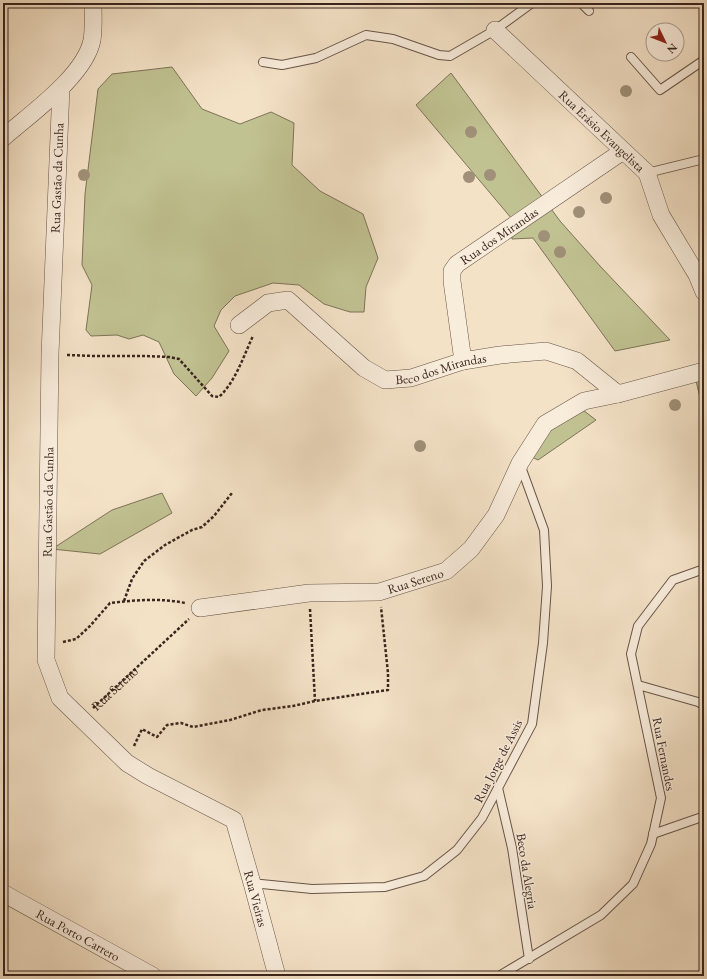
<svg xmlns="http://www.w3.org/2000/svg" width="707" height="979" viewBox="0 0 707 979" font-family="'EB Garamond',serif">
  <style>
    .green { fill: #c1c292; stroke: #7d7358 }
    .lines { fill: none; stroke-linecap: round; stroke-linejoin: round }
    .service-casing { stroke: #685448; stroke-width: 10 }
    .minor-casing { stroke: #685448; stroke-width: 18 }
    .path { stroke: #39241d; stroke-width: 2.5; stroke-dasharray: 3 2; stroke-linecap: butt }
    .service { stroke: #f8ecdb; stroke-width: 8 }
    .minor { stroke: #f8ecdb; stroke-width: 17 }
    .tree { fill: #a09079 }
    .labels { text-anchor: middle; dominant-baseline: central; stroke-width: 3; stroke-linejoin: round; paint-order: stroke }
    .street-label { font-size: 13px; fill: #39241d; stroke: #f8ecdb }
  </style>
  <rect width="100%" height="100%" fill="#f4e2c7"/>
  <filter id="stains"><feTurbulence type="fractalNoise" baseFrequency=".005" numOctaves="4"/><feColorMatrix values="0 0 0 0 .2 0 0 0 0 .09 0 0 0 0 .02 0 0 0 .5 -.17"/></filter>
  <radialGradient id="worn" r=".72"><stop offset=".6" stop-color="#630" stop-opacity="0"/><stop offset="1" stop-color="#630" stop-opacity=".3"/></radialGradient>
  <!-- green -->
  <g class="green">
    <polygon points="172,67 202,109 240,124 271,112 294,123 292,165 320,191 363,214 378,258 366,287 364,312 350,312 324,304 299,285 273,283 235,296 221,310 214,326 229,351 212,378 196,396 174,374 159,342 143,335 129,339 117,335 91,336 86,330 92,285 82,265 85,194 98,89 112,74"/>
    <polygon points="451,73 560,221 600,266 670,340 615,351 533,238 512,239 512,219 416,105"/>
    <polygon points="704,379 704,410 703,410 696,381"/>
    <polygon points="579,407 596,420 538,460 532,457 540,437"/>
    <polygon points="162,493 172,513 100,554 52,549 112,510"/>
  </g>
  <g class="lines">
    <defs>
      <g id="service">
        <polyline points="581,3 589,11"/>
        <polyline points="631,57 660,90 704,60"/>
        <polyline points="263,62 282,65 316,58 366,35 393,39 439,55 450,56 495,30 532,3"/>
        <polyline points="647,173 704,159"/>
        <polyline points="638,685 698,702 704,705"/>
        <polyline points="498,788 512,848 529,959"/>
        <polyline points="653,834 699,818 704,820"/>
        <polyline points="252,883 312,889 385,887 424,876 457,850 482,818 532,724 543,643 547,586 544,530 520,464"/>
        <polyline points="499,976 601,915 633,884 651,844 661,798 631,654 638,626 673,580 704,569"/>
      </g>
      <g id="minor">
        <path id="s2" d="M495,30L647,173L661,215L697,275L704,292"/>
        <path id="s3" d="M61,88L50,354L46,660L60,698L127,763L148,776L234,820L252,883L277,976"/>
        <path d="M3,138C30,114 85,76 92,40C94,28 93,15 93,3"/>
        <path id="s4" d="M239,325L268,303L288,300L364,368L385,380L411,378L463,361L500,355L546,351L577,361L618,394"/>
        <path id="s5" d="M463,361L452,281V271L457,264L623,151"/>
        <path id="s6" d="M200,608L309,593L379,592L446,571L471,549L496,515L520,463L545,424L584,401L618,394L704,371"/>
        <path id="s7" d="M3,893L153,976"/>
      </g>
    </defs>
    <!-- service casing -->
    <use href="#service" class="service-casing"/>
    <!-- minor casing -->
    <use href="#minor" class="minor-casing"/>
    <!-- path -->
    <g class="path">
      <path d="M67,355L94,356H145L169,357L179,359L212,396L219,397C236,381 243,357 253,336"/>
      <polyline points="124,601 132,579 144,561 165,545 192,530 202,527 214,516 232,493"/>
      <polyline points="310,609 315,701"/>
      <path d="M63,642L76,639L90,626L110,603C135,600 161,598 185,603"/>
      <path id="s1" d="M93,708L189,619"/>
      <polyline points="134,746 142,729 157,737 167,725 181,723 193,727 230,720 262,710 293,706 315,701 388,690 388,673 381,607"/>
    </g>
    <!-- service -->
    <use href="#service" class="service"/>
    <!-- minor -->
    <use href="#minor" class="minor"/>
  </g>
  <!-- trees -->
  <g class="tree">
    <circle cx="626" cy="91" r="6"/>
    <circle cx="471" cy="132" r="6"/>
    <circle cx="84" cy="175" r="6"/>
    <circle cx="490" cy="175" r="6"/>
    <circle cx="469" cy="177" r="6"/>
    <circle cx="606" cy="198" r="6"/>
    <circle cx="579" cy="212" r="6"/>
    <circle cx="544" cy="236" r="6"/>
    <circle cx="560" cy="252" r="6"/>
    <circle cx="675" cy="405" r="6"/>
    <circle cx="420" cy="446" r="6"/>
  </g>
  <g class="labels">
    <!-- street labels -->
    <g class="street-label">
      <text stroke="none"><textPath href="#s2" startOffset="147">Rua Erásio Evangelista</textPath></text>
      <text transform="translate(57 178) rotate(-88)">Rua Gastão da Cunha</text>
      <text stroke="none"><textPath href="#s5" startOffset="150">Rua dos Mirandas</textPath></text>
      <text stroke="none"><textPath href="#s4" startOffset="240">Beco dos Mirandas</textPath></text>
      <text transform="translate(48 502) rotate(-89)">Rua Gastão da Cunha</text>
      <text stroke="none"><textPath href="#s6" startOffset="218">Rua Sereno</textPath></text>
      <text stroke="none"><textPath href="#s1" startOffset="29">Rua Sereno</textPath></text>
      <text transform="translate(664 754) rotate(79)">Rua Fernandes</text>
      <text transform="translate(498 761) rotate(-63)">Rua Jorge de Assis</text>
      <text transform="translate(527 871) rotate(81)">Beco da Alegria</text>
      <text stroke="none"><textPath href="#s3" startOffset="909">Rua Vieiras</textPath></text>
      <text stroke="none"><textPath href="#s7" startOffset="86">Rua Porto Carrero</textPath></text>
    </g>
  </g>
  <!-- margin -->
  <rect width="707" height="979" fill="none" stroke="#f4e2c7" stroke-width="16"/>
  <rect x="4" y="4" width="699" height="971" fill="none" stroke="#39241d" stroke-width="2"/>
  <rect x="8" y="8" width="691" height="963" fill="none" stroke="#39241d"/>
  <!-- north arrow -->
  <g transform="translate(665 42) rotate(133)"><circle r="19" fill="#f8ecdb" stroke="#ac9c8f"/>
  <path d="M0-3L7 15L0 10L-7 15Z" fill="#8f2418"/>
  <text y="-6" font-size="11" font-weight="bold" text-anchor="middle" fill="#39241d">N</text>
  </g>
  <rect width="100%" height="100%" filter="url(#stains)"/>
  <rect width="100%" height="100%" fill="url(#worn)"/>
</svg>
